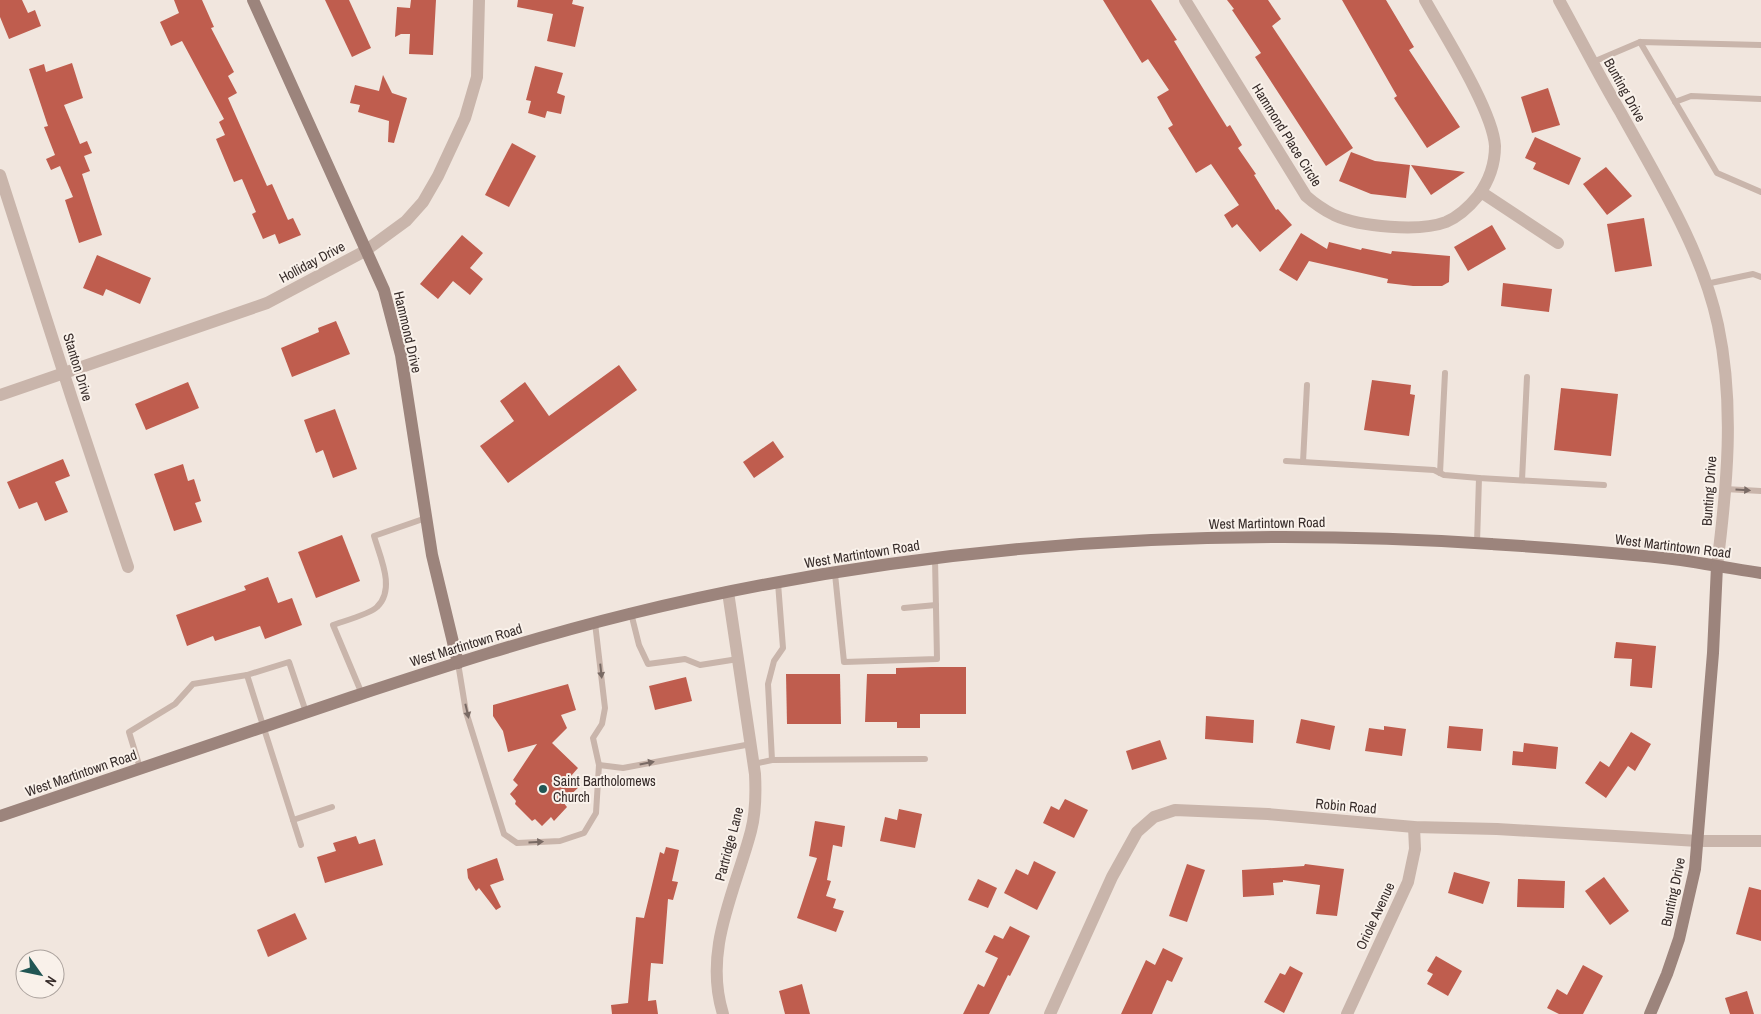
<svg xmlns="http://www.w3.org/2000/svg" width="1761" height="1014" viewBox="0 0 1761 1014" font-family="'Archivo Narrow',sans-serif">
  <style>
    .building { fill: #bf5d4e }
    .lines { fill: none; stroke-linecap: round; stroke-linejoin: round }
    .lane { stroke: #c9b5ab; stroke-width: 6 }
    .street { stroke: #c9b5ab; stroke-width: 12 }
    .secondary { stroke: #9c847c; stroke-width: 12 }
    .oneway { fill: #796a64 }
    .poi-dot { fill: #215654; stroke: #f9f1ea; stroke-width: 2 }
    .labels { text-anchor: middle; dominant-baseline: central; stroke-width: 4; stroke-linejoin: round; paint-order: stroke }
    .street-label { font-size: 14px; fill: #372c2a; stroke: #f9f1ea }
    .poi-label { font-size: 14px; fill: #372c2a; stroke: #f9f1ea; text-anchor: start }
  </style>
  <rect width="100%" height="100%" fill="#f1e6de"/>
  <!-- building -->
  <g class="building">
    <polygon points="0,0 22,0 28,13 35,10 41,26 9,39 0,17"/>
    <polygon points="174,0 202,0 214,27 211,28 234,72 228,76 237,93 228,98 267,186 272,184 288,220 293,218 301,235 279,244 275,234 263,239 252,214 256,212 242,179 234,182 216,139 225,135 219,122 224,119 182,41 171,46 160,22 179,13"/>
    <polygon points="325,0 349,0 371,48 352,57"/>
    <polygon points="411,0 436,0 433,55 409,54 410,34 401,34 395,37 397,7 410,8"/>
    <polygon points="518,0 573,0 572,4 584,7 575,47 547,41 553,14 517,7"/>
    <polygon points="1103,0 1151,0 1177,40 1174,41 1207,95 1227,127 1230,125 1242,145 1238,148 1256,174 1254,175 1276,210 1278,209 1292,225 1260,252 1237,224 1232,228 1224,215 1239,205 1211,164 1196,173 1168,128 1173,125 1157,97 1169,90 1148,59 1142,63"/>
    <polygon points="1227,0 1268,0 1281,19 1272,26 1353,148 1326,166 1255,57 1261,53 1232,10 1234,9"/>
    <polygon points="1342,0 1386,0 1414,47 1409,50 1460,127 1427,148 1394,98 1397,96"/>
    <polygon points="72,63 83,98 64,105 80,144 87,141 92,153 84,156 90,171 82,174 102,235 79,243 65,200 73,197 60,166 51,170 46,159 55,155 44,127 48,126 29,69 44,64 46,72"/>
    <polygon points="535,66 563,73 557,93 565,96 561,114 547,111 545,118 528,113 531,101 526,100"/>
    <polygon points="383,75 392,93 407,98 394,143 388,142 389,121 358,112 360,105 350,103 355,85 379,91"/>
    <polygon points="1548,88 1560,125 1532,133 1521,97"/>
    <polygon points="1535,137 1581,158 1569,185 1533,169 1536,163 1525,158"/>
    <polygon points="512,143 536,156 509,207 485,195"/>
    <polygon points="1351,152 1375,161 1410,165 1406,198 1371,194 1339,181"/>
    <polygon points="1411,165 1465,172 1431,195"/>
    <polygon points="1606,167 1632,196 1607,215 1583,184"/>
    <polygon points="1644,218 1652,266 1615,272 1607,224"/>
    <polygon points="1492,225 1506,249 1468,271 1454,247"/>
    <polygon points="1301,233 1327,249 1329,242 1361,250 1362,248 1391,254 1392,251 1450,256 1449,282 1442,286 1413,286 1387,283 1388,279 1309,261 1297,281 1279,270"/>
    <polygon points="462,235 483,253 470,268 483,279 470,295 453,281 438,299 420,284"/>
    <polygon points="97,255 151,278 140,304 106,289 103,296 83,288"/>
    <polygon points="1503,283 1552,289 1549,312 1501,306"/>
    <polygon points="336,321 350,354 292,377 281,348 319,332 318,328"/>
    <polygon points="619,365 637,390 508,483 480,446 514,421 500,401 525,382 549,416"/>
    <polygon points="1372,380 1411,385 1410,394 1415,395 1409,436 1364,430"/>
    <polygon points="188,382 199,408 146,430 135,404"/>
    <polygon points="1561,388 1618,394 1611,456 1554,450"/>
    <polygon points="335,409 357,469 333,478 323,450 316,453 304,420"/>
    <polygon points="773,441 784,457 754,478 743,462"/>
    <polygon points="63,459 70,476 55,482 68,512 45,521 37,502 19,509 7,482"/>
    <polygon points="183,464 188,481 194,479 201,501 195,503 202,522 174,531 154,474"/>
    <polygon points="342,535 360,581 316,598 298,552"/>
    <polygon points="268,577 278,603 292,598 302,625 265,639 260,626 215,641 213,636 187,646 176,615 246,590 244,586"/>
    <polygon points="1616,642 1656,646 1652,688 1630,686 1632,659 1614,658"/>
    <polygon points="932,667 966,667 966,714 920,714 920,728 897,728 897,722 865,722 867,674 896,674 896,668"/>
    <polygon points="786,674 840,674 841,724 787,724"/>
    <polygon points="686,677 692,701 655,710 649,686"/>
    <polygon points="568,684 576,710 561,715 567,728 552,743 578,768 571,776 581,785 563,802 567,807 554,821 551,817 542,826 535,819 532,821 515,804 516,801 510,794 518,785 513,780 537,744 508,752 503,731 493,716 493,705"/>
    <polygon points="1206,716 1254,720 1253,743 1205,739"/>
    <polygon points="1301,719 1335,726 1330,750 1296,743"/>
    <polygon points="1384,726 1406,729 1402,756 1365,751 1369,728 1384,730"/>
    <polygon points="1449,726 1483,729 1481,751 1447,748"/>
    <polygon points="1631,732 1651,744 1635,771 1628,766 1606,798 1585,783 1600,761 1609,767"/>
    <polygon points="1160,740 1167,759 1132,770 1126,751"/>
    <polygon points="1524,743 1558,747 1556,769 1512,765 1513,751 1523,752"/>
    <polygon points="1065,799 1088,810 1074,838 1043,823 1051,806 1059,810"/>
    <polygon points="899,809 922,814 915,848 880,841 885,817 897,820"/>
    <polygon points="815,821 845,826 842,847 833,845 827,880 831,881 826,896 836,899 833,908 844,911 836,932 797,918 817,858 809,856"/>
    <polygon points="356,836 359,844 375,839 383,865 325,883 317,857 336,851 333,843"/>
    <polygon points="666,847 679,850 672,881 678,882 673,900 668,899 663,964 651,963 648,1001 656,1000 658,1014 612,1014 611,1005 628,1003 636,917 644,918 660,852 664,854"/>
    <polygon points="497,858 504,880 490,885 501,907 496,910 479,888 476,891 468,878 467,869"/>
    <polygon points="1034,861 1056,872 1037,910 1004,893 1016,869 1028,875"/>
    <polygon points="1187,864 1205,870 1187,922 1169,916"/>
    <polygon points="1305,864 1344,869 1337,916 1316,914 1320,885 1283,880 1283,882 1273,883 1274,895 1243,897 1242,870 1304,866"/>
    <polygon points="1454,872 1490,882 1483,904 1448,893"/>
    <polygon points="1604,877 1629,911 1610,925 1585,891"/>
    <polygon points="978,879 997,888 988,908 968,900"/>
    <polygon points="1518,879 1565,881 1564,908 1517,907"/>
    <polygon points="1749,887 1761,890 1761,941 1736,934"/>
    <polygon points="295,913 307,939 268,957 257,930"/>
    <polygon points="1010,926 1030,936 1010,976 1008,975 989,1014 963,1014 978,984 984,987 998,958 985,952 994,935 1003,939"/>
    <polygon points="1163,948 1183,958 1172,982 1167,980 1152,1014 1121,1014 1146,960 1155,965"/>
    <polygon points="1436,956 1462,971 1448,996 1427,984 1433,974 1427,971"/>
    <polygon points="1583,965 1603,976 1583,1014 1559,1014 1547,1008 1557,989 1567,995"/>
    <polygon points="1290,966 1303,973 1284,1013 1264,1002 1280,973 1285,975"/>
    <polygon points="802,984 810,1014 785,1014 779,991"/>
    <polygon points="1747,991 1754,1014 1730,1014 1725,998"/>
  </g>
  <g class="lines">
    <!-- lane -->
    <g class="lane">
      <polyline points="1640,42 1717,173 1761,192"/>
      <polyline points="1593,62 1640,42 1761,45"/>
      <polyline points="1675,102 1691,96 1761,99"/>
      <polyline points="1706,284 1753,274 1761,277"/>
      <polyline points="1286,461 1434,470 1444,475 1479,478 1604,485"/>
      <polyline points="1303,462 1307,385"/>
      <polyline points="1440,473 1445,373"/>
      <polyline points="1522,480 1527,377"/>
      <polyline points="1725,489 1761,491"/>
      <polyline points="1477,543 1479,478"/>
      <polyline points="835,574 844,662 937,659 935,558"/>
      <polyline points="904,608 936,605"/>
      <polyline points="631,613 639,645 648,664 685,659 700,665 738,659"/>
      <polyline points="458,663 466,712 504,834 517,843 560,841 584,833 596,813 599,765 593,738 602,724 605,708 595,623"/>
      <path d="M362,694L333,625C344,621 370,614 377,607C396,589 380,557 374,536L426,518"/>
      <polyline points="772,760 925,759"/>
      <polyline points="754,764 772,760 768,684 774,661 783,648 778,583"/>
      <polyline points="599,765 623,768 751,744"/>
      <polyline points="140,768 129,732 175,704 193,684 247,675"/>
      <polyline points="293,820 332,807"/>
      <polyline points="301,845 247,675 289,662 306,712"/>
    </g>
    <!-- street -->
    <g class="street">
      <path d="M1185,0L1306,196C1315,204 1324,210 1334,215C1360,227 1420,232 1446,222C1460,216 1469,207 1478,196C1489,181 1495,165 1495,146C1493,111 1444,34 1425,0"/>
      <path d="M1559,0C1580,38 1599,76 1621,113C1658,180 1702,250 1718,325C1735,405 1727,487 1717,566"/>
      <polyline points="0,175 72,399 128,567"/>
      <polyline points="1481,192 1558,243"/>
      <polyline points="0,395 267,303 365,251 406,221 423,202 438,176 465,118 477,77 479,0"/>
      <path d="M723,1014C703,950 735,892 751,831C756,812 756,793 755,774L728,592"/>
      <polyline points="1050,1014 1112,877 1137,832 1154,817 1175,810 1268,814 1414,827 1497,829 1698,841 1761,841"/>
      <polyline points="1347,1014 1408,882 1415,849 1414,827"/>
    </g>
    <!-- secondary -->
    <g class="secondary">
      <polyline points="253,0 384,290 401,355 432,555 458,663"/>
      <path d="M0,816C117,776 234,736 352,697C443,667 535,637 629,614C910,545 1203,525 1491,544C1554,548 1618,552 1681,560C1707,564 1734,569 1761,573"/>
      <polyline points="1650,1014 1667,974 1679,939 1695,869 1713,653 1717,566"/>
    </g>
  </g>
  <!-- one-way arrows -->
  <defs><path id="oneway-solid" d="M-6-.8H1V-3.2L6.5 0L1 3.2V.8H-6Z" transform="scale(1.25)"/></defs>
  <g class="oneway">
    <use href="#oneway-solid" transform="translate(1743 490) rotate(3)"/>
    <use href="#oneway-solid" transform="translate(601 671) rotate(84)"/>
    <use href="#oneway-solid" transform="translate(467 711) rotate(77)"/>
    <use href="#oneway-solid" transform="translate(647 763) rotate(-11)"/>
    <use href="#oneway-solid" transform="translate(536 842) rotate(-3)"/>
  </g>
  <!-- markers -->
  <circle class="poi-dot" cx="543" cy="789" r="5"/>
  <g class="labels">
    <!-- street labels -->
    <g class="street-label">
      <text transform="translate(1625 90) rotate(61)">Bunting Drive</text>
      <text transform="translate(1287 135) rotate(58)">Hammond Place Circle</text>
      <text transform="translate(312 262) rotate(-28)">Holliday Drive</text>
      <text transform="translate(408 332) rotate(77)">Hammond Drive</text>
      <text transform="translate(78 367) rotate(73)">Stanton Drive</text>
      <text transform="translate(1709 491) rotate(-86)">Bunting Drive</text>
      <text transform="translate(1267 523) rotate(-1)">West Martintown Road</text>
      <text transform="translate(1673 546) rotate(7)">West Martintown Road</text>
      <text transform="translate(862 554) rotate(-9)">West Martintown Road</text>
      <text transform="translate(466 645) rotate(-17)">West Martintown Road</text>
      <text transform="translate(81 773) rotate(-19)">West Martintown Road</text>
      <text transform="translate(1346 806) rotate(5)">Robin Road</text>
      <text transform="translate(729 844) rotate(-75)">Partridge Lane</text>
      <text transform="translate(1673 892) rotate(-78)">Bunting Drive</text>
      <text transform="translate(1375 916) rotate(-65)">Oriole Avenue</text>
    </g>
    <!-- poi labels -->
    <g class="poi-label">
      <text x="553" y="781">Saint Bartholomews<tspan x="553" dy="16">Church</tspan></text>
    </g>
  </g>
  <!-- north arrow -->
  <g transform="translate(40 974) rotate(123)"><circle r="24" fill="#f9f1ea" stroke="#aba29d"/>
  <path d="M0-4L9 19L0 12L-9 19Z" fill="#215654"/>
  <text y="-8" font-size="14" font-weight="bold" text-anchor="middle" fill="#372c2a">N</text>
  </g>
</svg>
